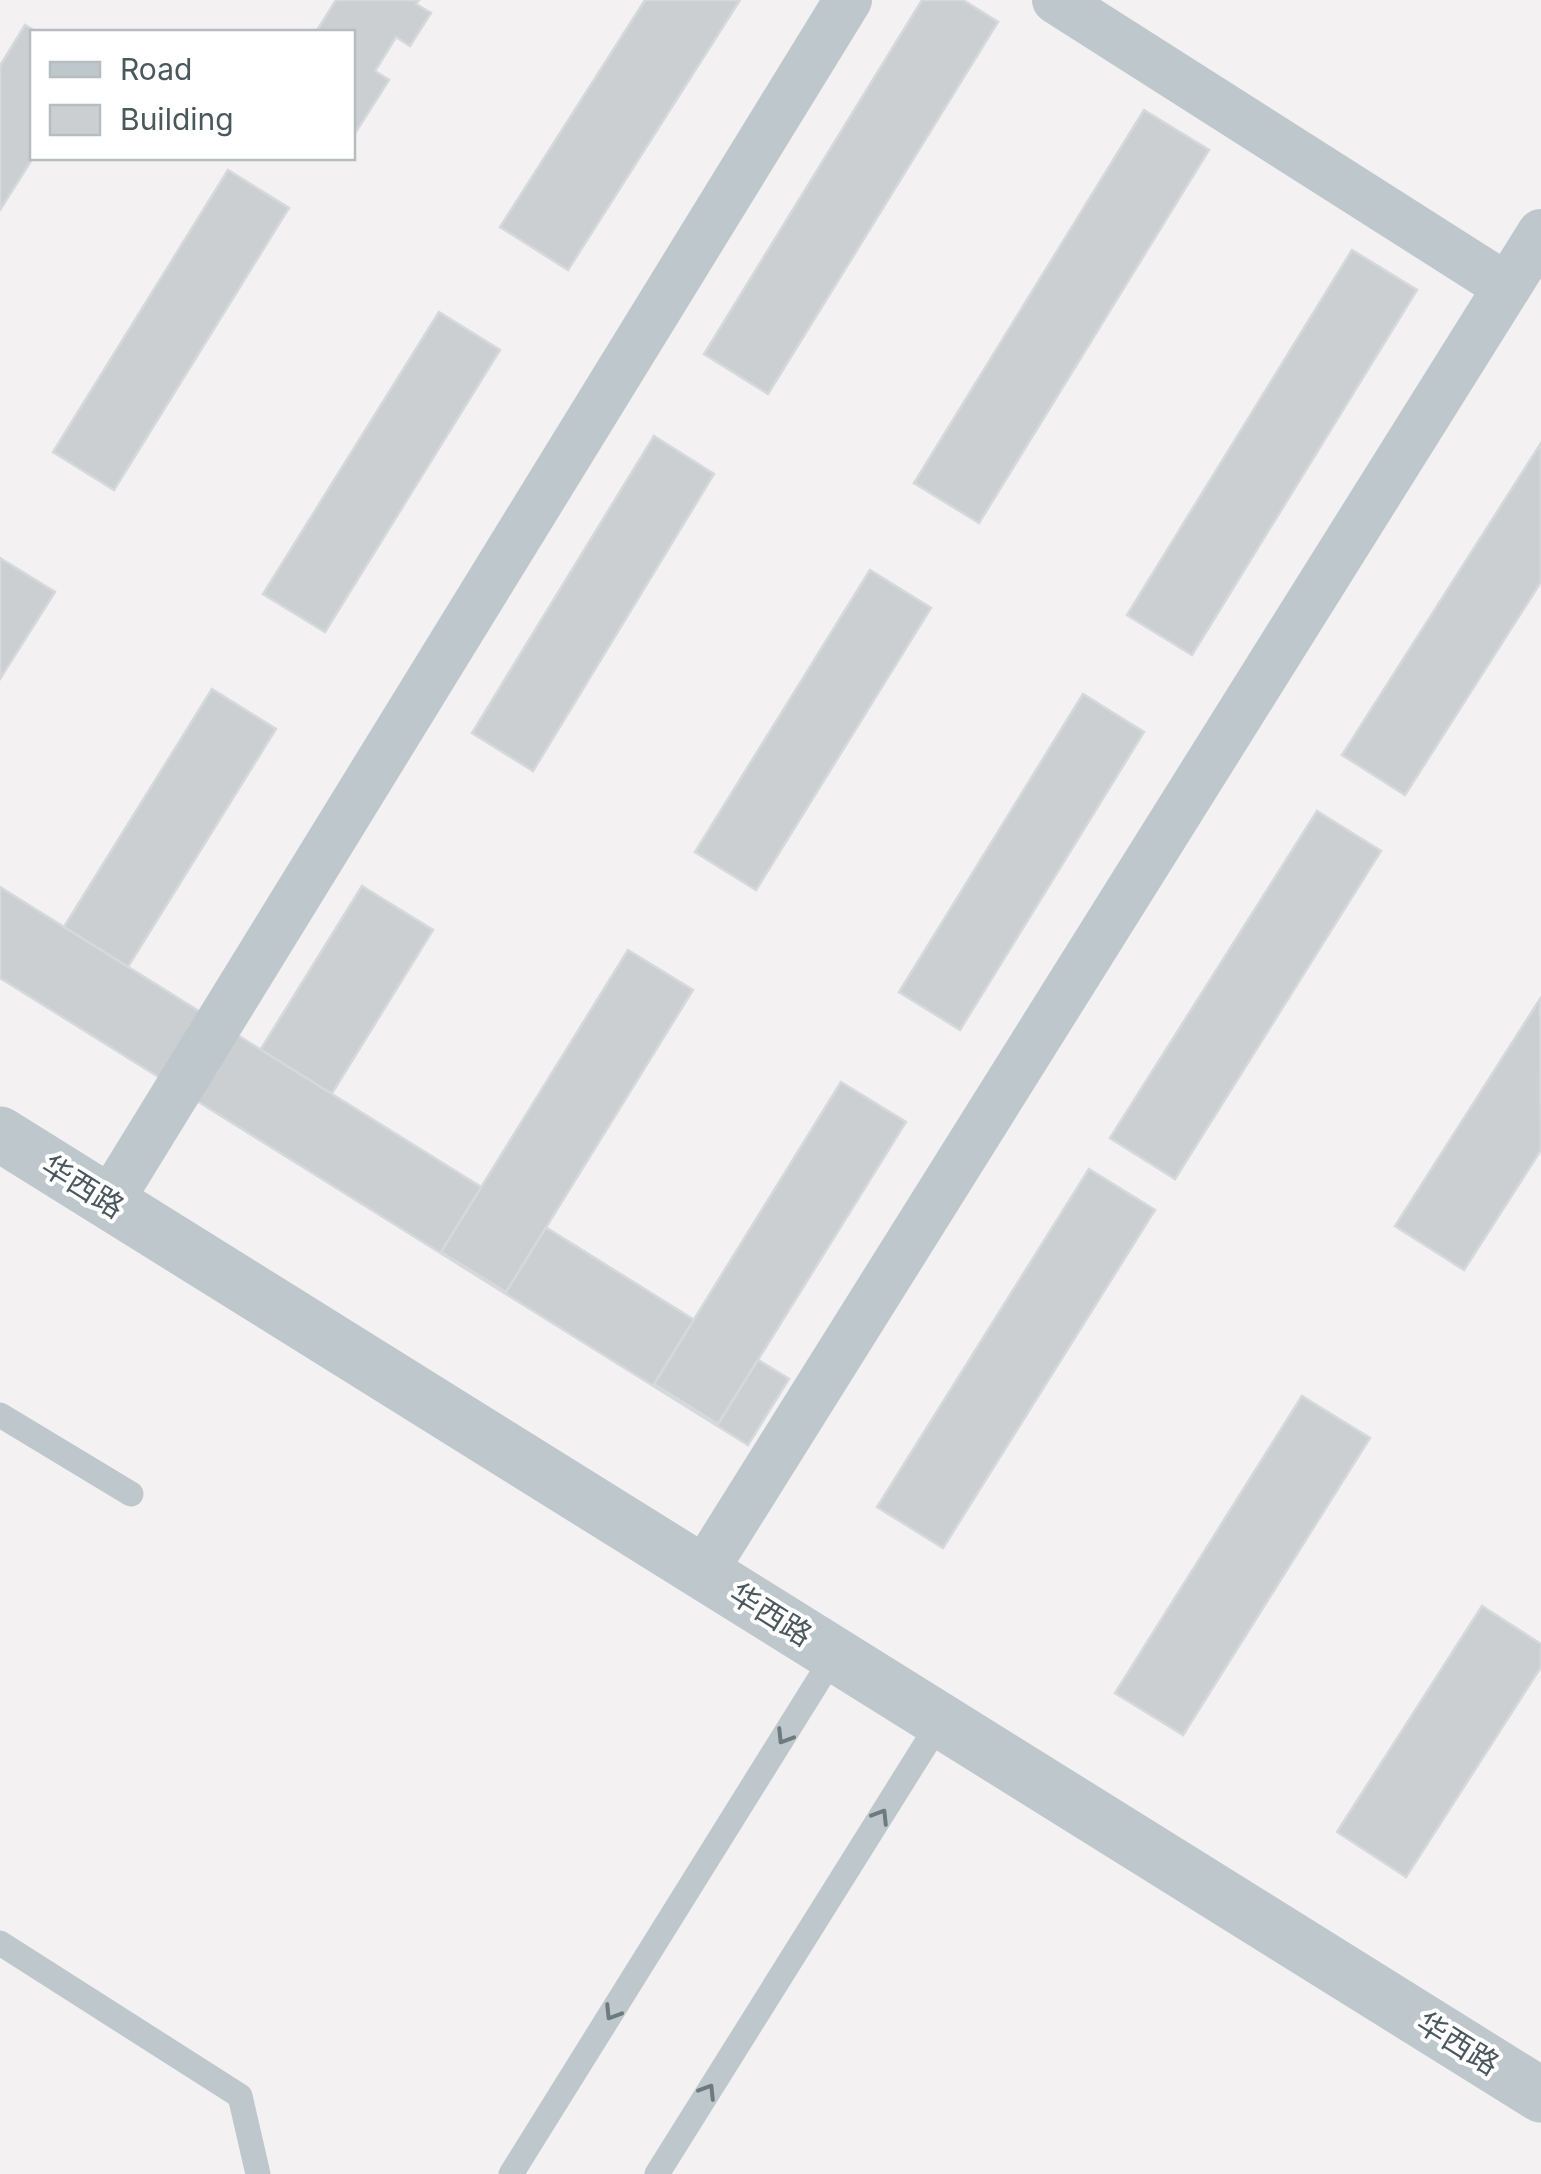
<svg xmlns="http://www.w3.org/2000/svg" width="1541" height="2174" viewBox="0 0 1541 2174" font-family="Inter,'Noto Sans SC',sans-serif">
  <style>
    .building { fill: #cbcfd2; stroke: #d6d9db; stroke-width: 2.5 }
    .lines { fill: none; stroke-linecap: round; stroke-linejoin: round }
    .service { stroke: #bec8cc; stroke-width: 25 }
    .minor { stroke: #bec8cc; stroke-width: 48 }
    .tertiary { stroke: #bec8cc; stroke-width: 55 }
    .oneway { stroke: #6d7a7e }
    .labels { text-anchor: middle; dominant-baseline: central; stroke-width: 8; stroke-linejoin: round; paint-order: stroke }
    .street-label { font-size: 30px; fill: #4a585d; stroke: #fff }
  </style>
  <rect width="100%" height="100%" fill="#f3f1f1"/>
  <!-- building -->
  <g class="building">
    <polygon points="336,0 419,0 416,4 431,13 410,46 396,37 375,71 389,80 354,135 352,134 352,32 316,32"/>
    <polygon points="645,0 740,0 568,270 500,227"/>
    <polygon points="922,0 963,0 998,22 768,394 704,354"/>
    <polygon points="25,25 37,32 32,32 33,158 0,210 0,66"/>
    <polygon points="1144,110 1209,150 979,523 914,483"/>
    <polygon points="228,170 289,208 114,490 53,452"/>
    <polygon points="1352,250 1417,290 1192,655 1127,615"/>
    <polygon points="439,312 500,350 325,632 263,594"/>
    <polygon points="654,436 714,474 533,771 472,733"/>
    <polygon points="1541,443 1541,582 1405,795 1342,755"/>
    <polygon points="0,558 55,592 0,679"/>
    <polygon points="870,570 931,608 756,890 695,852"/>
    <polygon points="212,689 276,729 88,1031 24,991"/>
    <polygon points="1083,694 1144,732 960,1030 899,992"/>
    <polygon points="1317,811 1381,851 1175,1179 1110,1138"/>
    <polygon points="362,886 433,930 292,1158 220,1115"/>
    <polygon points="0,887 789,1379 748,1445 0,978"/>
    <polygon points="628,950 693,990 506,1292 441,1252"/>
    <polygon points="1540,999 1541,1150 1464,1270 1395,1226"/>
    <polygon points="841,1082 906,1122 718,1424 654,1384"/>
    <polygon points="1089,1169 1155,1210 943,1548 877,1507"/>
    <polygon points="1302,1396 1370,1438 1183,1735 1115,1693"/>
    <polygon points="1482,1606 1541,1644 1541,1667 1406,1877 1337,1832"/>
  </g>
  <g class="lines">
    <!-- service -->
    <g class="service">
      <polyline points="0,1415 131,1494"/>
      <polyline points="0,1943 240,2096 258,2174"/>
      <polyline points="511,2174 835,1654"/>
      <polyline points="657,2174 941,1720"/>
    </g>
    <!-- minor -->
    <g class="minor">
      <polyline points="1056,0 1507,287"/>
      <polyline points="109,1202 848,0"/>
      <polyline points="703,1572 1541,233"/>
    </g>
    <!-- tertiary -->
    <polyline class="tertiary" points="0,1134 1541,2095"/>
  </g>
  <!-- one-way arrows -->
  <defs><path id="oneway-chevron" d="M-2-3.5L2.5 0L-2 3.5" fill="none" stroke-width="1.6" stroke-linecap="round" stroke-linejoin="round" transform="scale(2.5)"/></defs>
  <g class="oneway">
    <use href="#oneway-chevron" transform="translate(784 1737) rotate(122)"/>
    <use href="#oneway-chevron" transform="translate(881 1816) rotate(-58)"/>
    <use href="#oneway-chevron" transform="translate(612 2013) rotate(122)"/>
    <use href="#oneway-chevron" transform="translate(708 2091) rotate(-58)"/>
  </g>
  <g class="labels">
    <!-- street labels -->
    <g class="street-label">
      <text transform="translate(83 1186) rotate(32)">华西路</text>
      <text transform="translate(771 1614) rotate(32)">华西路</text>
      <text transform="translate(1458 2043) rotate(32)">华西路</text>
    </g>
  </g>
  <!-- legend -->
  <rect x="30" y="30" width="325" height="130" fill="#ffffff" stroke="#b7bcbe" stroke-width="2.5"/>
  <rect x="50" y="62" width="50" height="15" fill="#bec8cc" stroke="#b7bcbe" stroke-width="2.5"/>
  <text x="120" y="80" font-size="30" fill="#4a585d">Road</text>
  <rect x="50" y="105" width="50" height="30" fill="#cbcfd2" stroke="#b7bcbe" stroke-width="2.5"/>
  <text x="120" y="130" font-size="30" fill="#4a585d">Building</text>
</svg>
